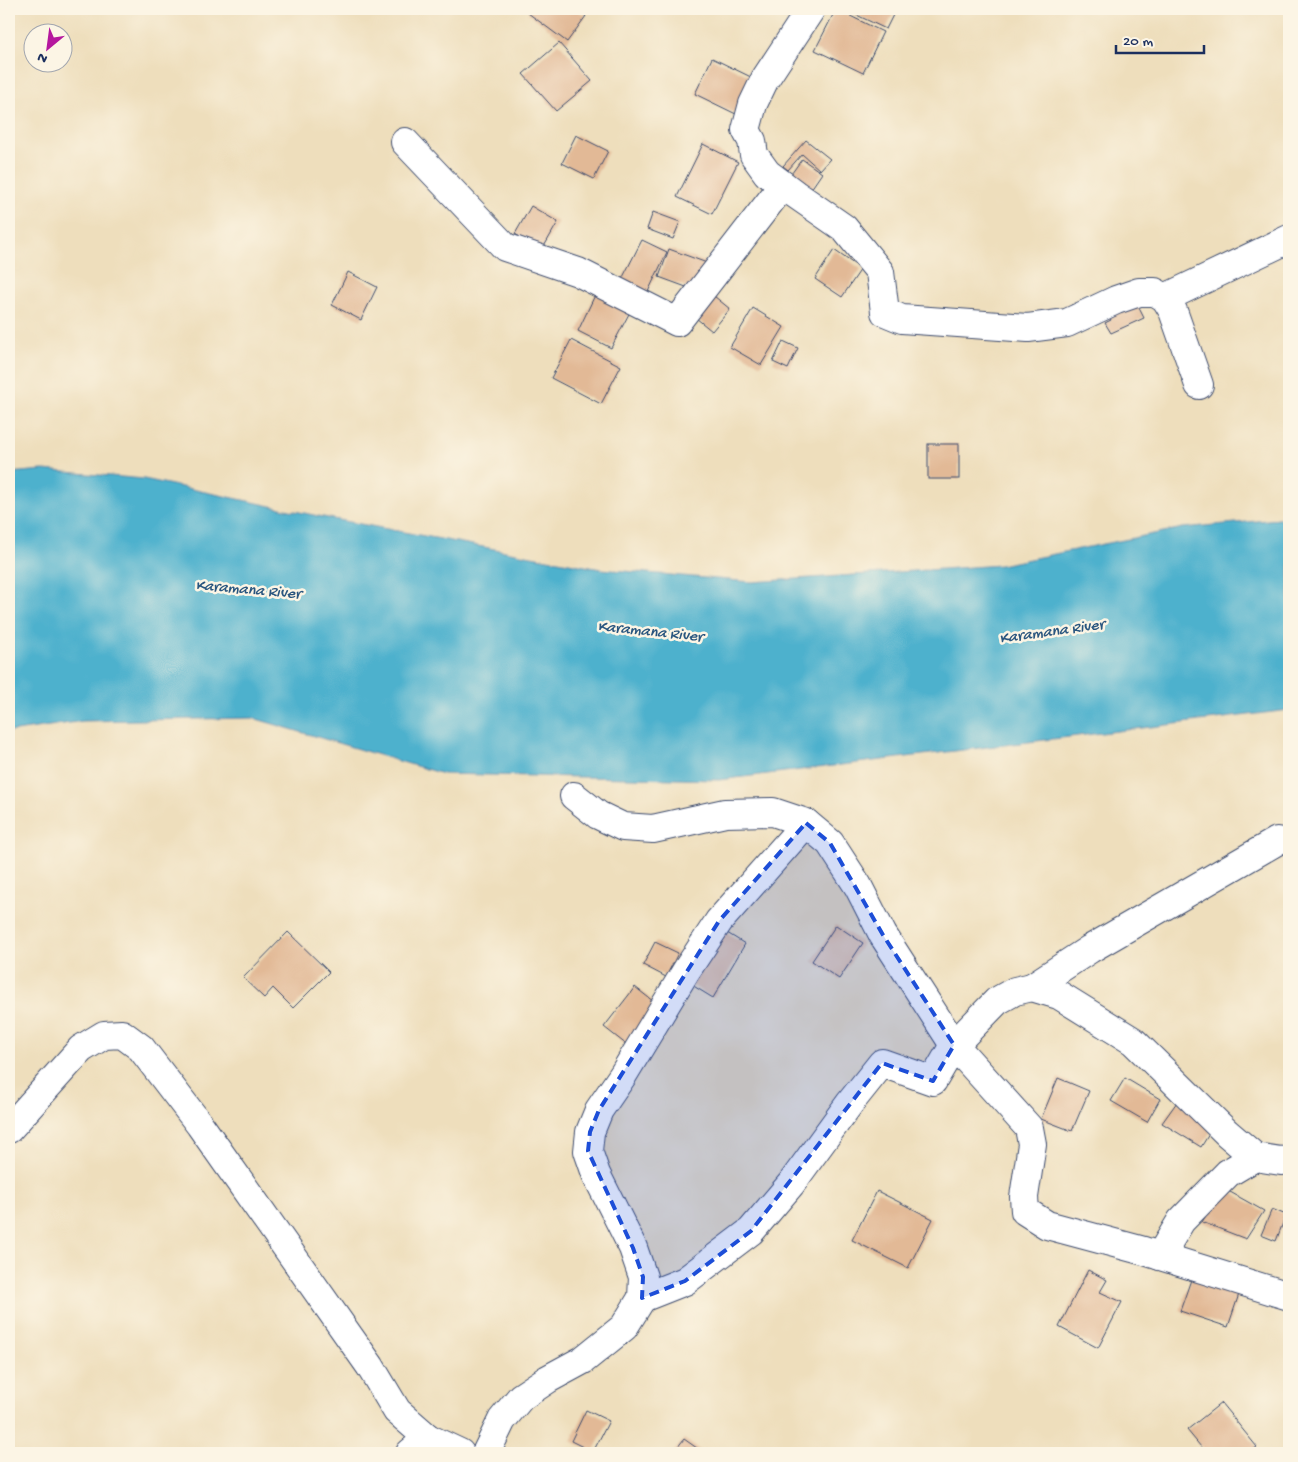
<svg xmlns="http://www.w3.org/2000/svg" width="1298" height="1462" viewBox="0 0 1298 1462" font-family="'Gochi Hand',sans-serif">
  <style>
    .water { fill: #4eb1cd; stroke: #347096 }
    .building { fill: #e2b996 }
    .lines { fill: none; stroke-linecap: round; stroke-linejoin: round }
    .street-casing { stroke: #3b496c; stroke-width: 30 }
    .street { stroke: #fff; stroke-width: 28 }
    .marked { fill: #1d4ed8; fill-opacity: 0.2; stroke: #1d4ed8; stroke-width: 4; stroke-dasharray: 10 6; stroke-linejoin: round }
    .labels { text-anchor: middle; dominant-baseline: central; stroke-width: 5; stroke-linejoin: round; paint-order: stroke }
    .water-label { font-size: 16px; font-style: italic; fill: #2a567f; stroke: #fcf5e5 }
  </style>
  <rect width="100%" height="100%" fill="#fcf5e5"/>
  <filter id="ink" filterUnits="userSpaceOnUse"><feTurbulence type="fractalNoise" baseFrequency=".02" numOctaves="2"/><feDisplacementMap in="SourceGraphic" scale="10" xChannelSelector="R" yChannelSelector="G"/><feConvolveMatrix kernelMatrix="1 2 1 2 8 2 1 2 1" color-interpolation-filters="sRGB"/></filter>
  <filter id="wash" filterUnits="userSpaceOnUse"><feTurbulence type="fractalNoise" baseFrequency=".0096" numOctaves="4" result="noise"/><feDisplacementMap in="SourceGraphic" scale="20" xChannelSelector="R" yChannelSelector="G"/><feGaussianBlur stdDeviation="1.12" result="paint"/><feColorMatrix in="noise" values="0 0 0 0 0 0 0 0 0 0 0 0 0 0 0 0 0 1.4 0 .05"/><feComposite in="paint" operator="in"/></filter>
  <g filter="url(#wash)">
    <rect width="100%" height="100%" fill="#eedebc"/>
    <!-- water -->
    <polygon class="water" points="43,470 144,479 323,517 601,569 752,582 1000,565 1183,528 1289,518 1289,710 719,780 443,774 253,718 83,721 9,732 9,473"/>
    <g id="blocks">
      <!-- building -->
      <g class="building">
        <polygon points="531,9 575,9 586,16 567,42 528,13"/>
        <polygon points="836,9 883,32 863,73 815,50"/>
        <polygon points="844,9 896,9 886,29"/>
        <polygon points="559,43 592,81 556,111 523,74"/>
        <polygon points="712,58 755,79 738,115 695,94"/>
        <polygon points="576,135 608,151 594,179 562,163"/>
        <polygon points="806,140 830,159 820,170 802,154 788,170 783,166"/>
        <polygon points="703,144 738,162 712,214 677,197"/>
        <polygon points="802,159 822,173 809,192 789,177"/>
        <polygon points="531,206 558,222 542,250 515,234"/>
        <polygon points="653,212 680,222 673,239 647,229"/>
        <polygon points="642,240 667,252 646,296 620,283"/>
        <polygon points="669,249 707,263 697,291 659,277"/>
        <polygon points="834,250 861,269 842,297 815,279"/>
        <polygon points="348,272 377,287 361,320 332,305"/>
        <polygon points="709,292 730,309 712,331 691,314"/>
        <polygon points="596,293 631,310 611,348 578,331"/>
        <polygon points="1134,298 1144,318 1111,333 1105,323 1111,320 1106,310"/>
        <polygon points="753,308 784,327 761,365 730,347"/>
        <polygon points="571,340 621,366 601,404 551,378"/>
        <polygon points="783,341 798,348 788,369 773,362"/>
        <rect x="928" y="444" width="31" height="35"/>
        <polygon points="836,925 863,943 839,979 812,961"/>
        <polygon points="719,928 745,944 713,998 687,982"/>
        <polygon points="288,932 329,972 293,1008 273,988 264,998 243,978"/>
        <polygon points="655,942 678,953 666,977 643,965"/>
        <polygon points="635,987 663,1009 632,1049 604,1027"/>
        <polygon points="1058,1078 1089,1091 1072,1131 1041,1119"/>
        <polygon points="1125,1078 1160,1099 1147,1122 1111,1101"/>
        <polygon points="1177,1102 1214,1126 1201,1147 1162,1123"/>
        <polygon points="1223,1188 1264,1211 1246,1239 1202,1222"/>
        <polygon points="877,1191 933,1219 908,1268 852,1240"/>
        <polygon points="1272,1209 1286,1215 1276,1241 1261,1235"/>
        <polygon points="1088,1270 1107,1280 1100,1292 1122,1302 1098,1348 1059,1327"/>
        <polygon points="1193,1274 1240,1291 1228,1327 1180,1311"/>
        <polygon points="1221,1403 1257,1447 1249,1453 1206,1453 1187,1430"/>
        <polygon points="586,1410 609,1421 593,1452 571,1441"/>
        <polygon points="684,1439 704,1453 673,1453"/>
      </g>
    </g>
  </g>
  <g filter="url(#ink)">
    <use href="#blocks" fill-opacity="0" stroke="#3b496c" stroke-width="1"/>
    <g class="lines">
      <defs>
        <g id="street">
          <polyline points="811,9 765,79 753,104 746,130 752,141 754,155 767,173 795,194 844,228 880,272 885,312 902,319 1028,328 1067,323 1116,300 1139,292 1155,292 1165,298 1173,311 1199,385"/>
          <polyline points="405,142 505,247 578,272 677,322 783,185"/>
          <polyline points="1165,298 1289,239"/>
          <polyline points="574,796 598,815 623,827 653,829 725,813 773,812 806,823 830,843 858,886 883,935 954,1045 1029,1128 1032,1144 1024,1197 1025,1211 1047,1225 1144,1251 1289,1296"/>
          <polyline points="1032,987 1090,949 1277,841"/>
          <polyline points="9,1129 81,1049 104,1035 122,1034 141,1048 200,1125 370,1366 397,1411 428,1438 460,1453"/>
          <polyline points="1160,1256 1181,1221 1228,1173 1255,1157"/>
          <polyline points="642,1298 685,1281 751,1231 791,1184 850,1103 882,1063 933,1081 954,1045 997,1001 1015,991 1032,987 1059,995 1133,1041 1227,1133 1255,1157 1281,1161 1289,1160"/>
          <polyline points="410,1453 428,1438"/>
          <polyline points="486,1453 502,1420 521,1397 548,1379 583,1360 624,1327 642,1298 643,1277 633,1248 596,1174 588,1151 590,1132 599,1110 623,1075 686,971 719,921 806,823"/>
        </g>
      </defs>
      <!-- street casing -->
      <use href="#street" class="street-casing"/>
      <!-- street -->
      <use href="#street" class="street"/>
    </g>
  </g>
  <!-- marked area -->
  <path class="marked" d="M806,823L830,843L883,935L954,1045L933,1081L882,1063L751,1231L685,1281L642,1298L643,1277L633,1248L588,1151L590,1132L599,1110L719,921Z"/>
  <g class="labels">
    <!-- water labels -->
    <g class="water-label">
      <text transform="translate(248 591) rotate(5)">Karamana River</text>
      <text transform="translate(650 633) rotate(6)">Karamana River</text>
      <text transform="translate(1052 633) rotate(-8)">Karamana River</text>
    </g>
  </g>
  <!-- margin -->
  <rect width="1298" height="1462" fill="none" stroke="#fcf5e5" stroke-width="30"/>
  <!-- north arrow -->
  <g transform="translate(48 48) rotate(209)"><circle r="24" fill="#fcf5e5" stroke="#a2a6af"/>
  <path d="M0-4L9 19L0 12L-9 19Z" fill="#b5179e"/>
  <text y="-8" font-size="14" font-weight="bold" text-anchor="middle" fill="#1b2f5e">N</text>
  </g>
  <!-- scale -->
  <path d="M1116 45v8h88v-8" fill="none" stroke="#1b2f5e" stroke-width="2.5"/>
  <text x="1123" y="45" font-size="15" fill="#1b2f5e" stroke="#fcf5e5" stroke-width="4" paint-order="stroke">20 m</text>
</svg>
